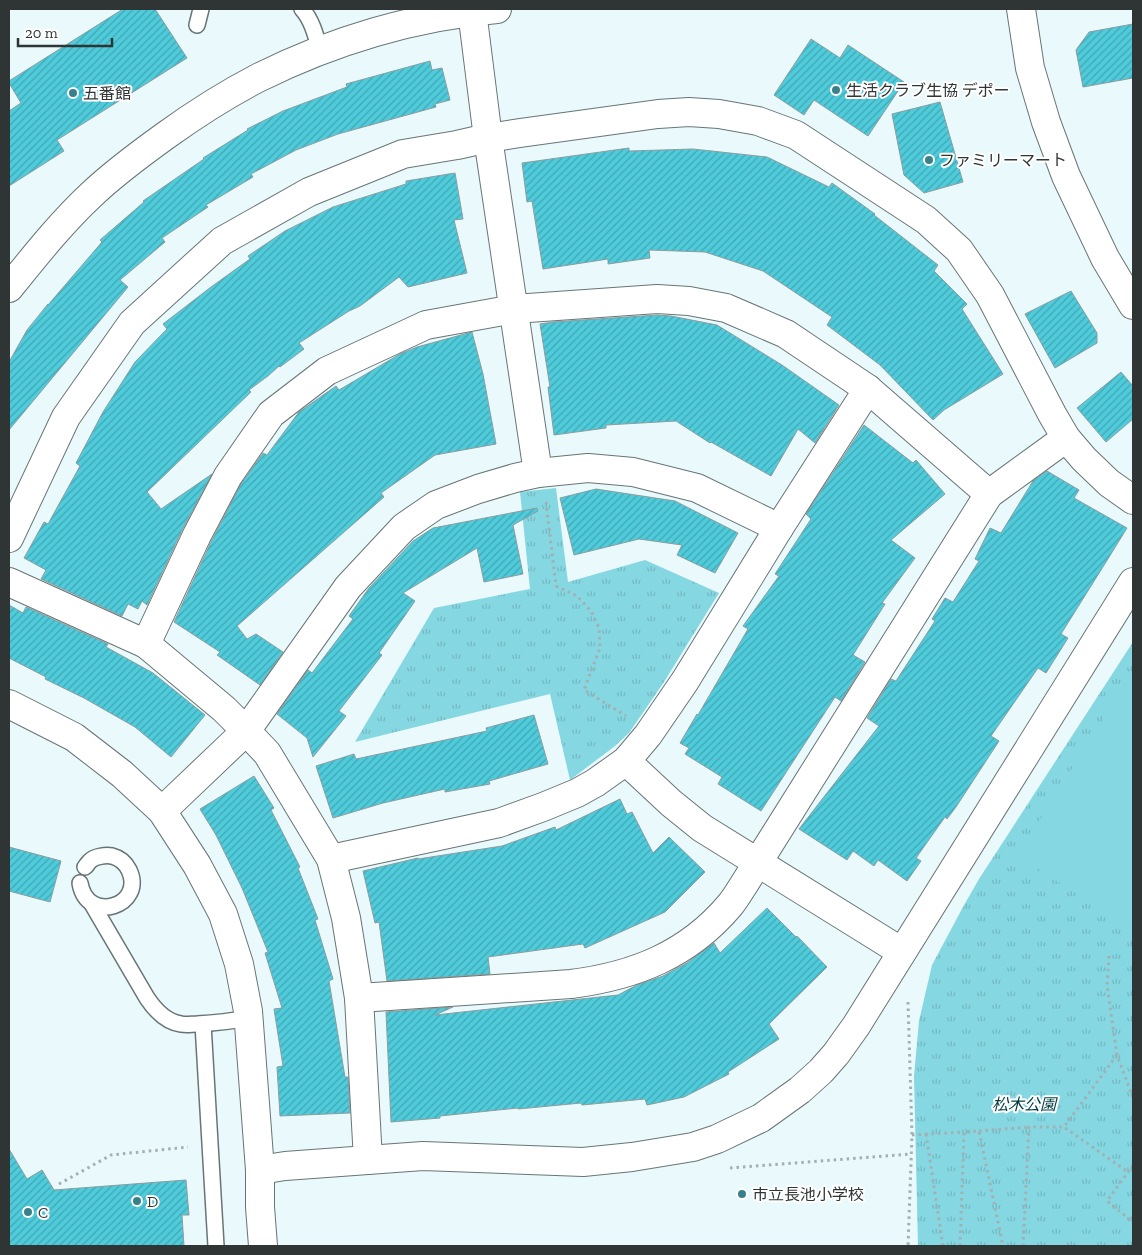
<svg xmlns="http://www.w3.org/2000/svg" width="1142" height="1255" viewBox="0 0 1142 1255" font-family="'Zilla Slab','Noto Sans JP',serif">
  <style>
    .park { fill: url(#park-tufts) }
    .pitch { fill: #85d7e2 }
    .building { fill: url(#building-hatch); stroke: #8e9c9d }
    .lines { fill: none; stroke-linecap: round; stroke-linejoin: round }
    .lane-casing { stroke: #687576; stroke-width: 18 }
    .street-casing { stroke: #687576; stroke-width: 30 }
    .secondary-casing { stroke: #687576; stroke-width: 30 }
    .path { stroke: #a4afb1; stroke-width: 3; stroke-dasharray: 2.5 4; stroke-linecap: butt }
    .lane { stroke: #fff; stroke-width: 15 }
    .street { stroke: #fff; stroke-width: 28 }
    .secondary { stroke: #fff; stroke-width: 28 }
    .poi-dot { fill: #39818a; stroke: #fff; stroke-width: 2 }
    .labels { text-anchor: middle; dominant-baseline: central; stroke-width: 4; stroke-linejoin: round; paint-order: stroke }
    .poi-label { font-size: 16px; fill: #2f3435; stroke: #fff; text-anchor: start }
    .park-label { font-size: 16px; font-style: italic; fill: #003b41; stroke: #fff }
  </style>
  <defs>
    <pattern id="park-tufts" width="24" height="20" patternUnits="userSpaceOnUse" patternTransform="scale(1.25)"><rect width="24" height="20" fill="#85d7e2"/><path d="M3 7l-1-3M5 7V3M7 7l1-3M15 17l-1-3M17 17v-4M19 17l1-3" fill="none" stroke="#73b9c2"/></pattern>
    <pattern id="building-hatch" width="6" height="6" patternUnits="userSpaceOnUse" patternTransform="scale(1.25)"><rect width="6" height="6" fill="#4fccdb"/><path d="M-1 1l2-2M0 6l6-6M5 7l2-2" fill="none" stroke="#42a6b2"/></pattern>
  </defs>
  <rect width="100%" height="100%" fill="#eaf9fb"/>
  <!-- park -->
  <g class="park">
    <polygon points="556,488 568,582 645,560 719,593 664,682 629,733 615,746 570,780 550,694 355,742 434,608 530,589 520,492"/>
    <polygon points="1133,642 1133,1246 918,1246 914,1076 919,1021 932,965 963,907 979,879"/>
  </g>
  <!-- pitch -->
  <polygon class="pitch" points="1133,672 1133,929 1017,856"/>
  <!-- building -->
  <g class="building">
    <polygon points="123,9 155,9 187,58 57,140 64,151 9,186 9,111 21,103 9,83 9,81"/>
    <polygon points="1133,24 1133,78 1083,87 1076,50 1089,32"/>
    <polygon points="811,39 840,58 848,45 904,82 868,136 814,100 804,115 774,95"/>
    <polygon points="430,61 432,70 442,68 450,100 435,104 436,107 338,134 296,150 251,174 253,177 206,205 208,207 162,238 165,242 120,280 128,287 9,430 9,362 27,330 48,304 48,305 102,242 100,240 144,202 143,201 204,159 203,158 248,130 247,129 283,111 347,87 346,84"/>
    <polygon points="940,102 963,182 924,193 904,175 892,114"/>
    <polygon points="629,148 629,151 693,149 767,157 829,187 832,183 875,214 874,215 938,265 934,271 967,304 962,309 1003,374 944,410 933,420 880,365 827,325 832,317 763,271 705,252 649,250 650,258 608,264 608,259 543,269 532,201 527,202 522,163"/>
    <polygon points="455,173 463,219 454,220 467,273 408,287 399,277 360,306 349,311 299,343 304,349 280,367 279,366 268,376 249,390 251,392 147,492 161,509 212,474 183,528 147,605 142,601 138,609 128,604 122,616 41,579 46,570 24,558 44,522 48,524 80,466 76,463 103,412 135,362 167,329 163,324 211,287 250,259 248,256 285,231 333,207 406,184 406,181"/>
    <polygon points="1071,291 1097,333 1097,343 1055,368 1025,314"/>
    <polygon points="657,315 671,316 717,325 782,365 839,405 815,443 798,429 771,476 711,442 710,443 676,421 606,425 606,428 554,435 548,387 550,387 540,324 553,322"/>
    <polygon points="472,332 483,374 496,444 435,455 381,493 384,497 237,626 247,639 256,634 283,652 260,685 217,655 220,652 174,622 211,542 241,484 263,453 267,455 299,412 336,386 339,390 400,354 417,347"/>
    <polygon points="1121,372 1133,386 1133,419 1106,442 1077,408"/>
    <polygon points="864,425 913,463 916,460 945,494 891,540 915,558 882,603 885,604 853,655 865,662 841,701 835,697 761,811 718,784 722,777 685,754 689,748 680,743 697,714 698,715 748,629 743,626 779,576 775,574 811,519 806,514"/>
    <polygon points="1047,471 1079,490 1074,498 1127,528 1106,562 1061,634 1068,638 1046,673 1038,668 991,736 999,741 956,807 947,819 945,817 916,858 921,861 907,881 878,860 874,866 853,851 847,860 799,829 879,726 867,718 891,679 896,681 935,621 932,619 945,598 953,602 979,561 975,559 990,528 1001,533 1033,481"/>
    <polygon points="596,489 675,501 738,533 715,573 677,555 682,545 639,539 574,555 560,498"/>
    <polygon points="537,508 538,511 513,525 523,574 484,582 477,548 403,593 415,601 379,653 382,655 339,711 346,716 313,757 307,738 277,714 308,670 312,673 353,619 349,616 369,588 413,541 433,528"/>
    <polygon points="9,605 23,613 26,607 108,644 106,647 153,673 205,715 171,757 135,727 84,698 45,679 46,677 9,658"/>
    <polygon points="534,715 548,764 489,781 490,784 445,792 445,789 383,803 333,818 316,766 354,754 356,759 487,731 486,728"/>
    <polygon points="254,776 274,808 271,810 300,867 298,868 318,919 315,920 333,979 329,981 345,1077 348,1077 350,1113 280,1116 277,1067 283,1066 274,1009 282,1008 265,953 268,952 242,888 216,835 200,809"/>
    <polygon points="620,799 627,814 632,812 653,853 669,837 705,872 665,912 585,948 583,944 488,957 490,974 387,981 379,922 375,923 363,871 418,858 418,859 502,846 555,827 556,830"/>
    <polygon points="9,847 61,861 50,902 9,891"/>
    <polygon points="767,908 796,937 797,936 827,967 769,1024 779,1039 728,1072 729,1074 684,1097 647,1105 645,1099 582,1105 581,1103 518,1109 518,1108 440,1116 440,1118 391,1122 386,1012 453,1007 435,1015 618,995 637,985 663,976 687,963 714,943 720,953"/>
    <polygon points="9,1149 27,1179 42,1170 54,1190 186,1180 189,1215 182,1215 184,1246 9,1246"/>
  </g>
  <g class="lines">
    <defs>
      <g id="lane">
        <path d="M302,9C312,20 316,36 320,51"/>
        <polyline points="197,25 201,9"/>
        <path d="M80,883C87,925 146,906 129,870C125,862 120,858 112,856C106,855 95,856 90,861C88,863 87,865 85,867"/>
        <path d="M92,904L147,998C155,1010 166,1022 181,1024C186,1025 192,1024 197,1024C214,1023 232,1021 249,1018"/>
        <polyline points="203,1024 216,1246"/>
      </g>
      <g id="street">
        <polyline points="472,11 488,138 538,473"/>
        <polyline points="9,538 66,417 132,323 222,241 309,192 403,154 457,145 488,138 520,133 658,114 689,112 719,114 758,121 796,135 926,220 959,250 990,295 1052,414 1066,438 1084,459 1109,483 1133,500"/>
        <polyline points="9,582 146,644 224,709 246,731 267,753 331,859 346,918 359,998 368,1160"/>
        <polyline points="146,644 197,535 228,476 271,414 327,371 426,325 514,309 657,299 689,301 726,308 786,334 868,389 989,494"/>
        <polyline points="626,761 671,803 702,828 902,952"/>
        <polyline points="162,811 246,731 348,587 404,527 436,505 478,489 515,478 538,473 588,468 633,472 697,488 779,528"/>
        <polyline points="331,859 499,823 543,807 577,793 595,783 626,761 648,735 685,681 779,528 868,389"/>
        <path d="M359,998L571,984C634,976 688,955 730,905C735,899 739,892 743,886L989,494L1066,438"/>
      </g>
      <g id="secondary">
        <polyline points="1021,9 1030,68 1046,122 1066,176 1105,258 1133,305"/>
        <path d="M9,288C35,256 61,223 91,195C114,173 140,154 165,136C194,115 227,94 258,78C332,41 415,16 497,9"/>
        <polyline points="9,704 74,737 122,774 162,811 197,865 223,914 239,964 248,1011 260,1170 260,1207 263,1246"/>
        <polyline points="260,1170 285,1166 423,1156 583,1162 632,1157 693,1147 717,1139 761,1118 800,1090 821,1071 836,1054 856,1026 1133,582"/>
      </g>
    </defs>
    <!-- lane casing -->
    <use href="#lane" class="lane-casing"/>
    <!-- street casing -->
    <use href="#street" class="street-casing"/>
    <!-- secondary casing -->
    <use href="#secondary" class="secondary-casing"/>
    <!-- path -->
    <g class="path">
      <polyline points="546,502 556,586 577,596 591,611 599,628 600,648 584,690 626,716"/>
      <polyline points="1109,956 1107,985 1117,1055 1133,1098"/>
      <polyline points="908,1002 912,1135 908,1246"/>
      <polyline points="1117,1055 1064,1127 1128,1172"/>
      <polyline points="979,1131 1029,1127"/>
      <polyline points="926,1134 943,1246"/>
      <polyline points="912,1135 964,1132"/>
      <polyline points="1133,1165 1107,1201 1133,1222"/>
      <polyline points="730,1168 911,1154"/>
      <polyline points="59,1184 111,1155 188,1147"/>
      <polyline points="960,1246 964,1132 979,1131 1003,1246"/>
      <polyline points="1023,1246 1029,1127 1064,1127"/>
    </g>
    <!-- lane -->
    <use href="#lane" class="lane"/>
    <!-- street -->
    <use href="#street" class="street"/>
    <!-- secondary -->
    <use href="#secondary" class="secondary"/>
  </g>
  <!-- markers -->
  <g class="poi-dot">
    <circle cx="836" cy="90" r="5"/>
    <circle cx="73" cy="93" r="5"/>
    <circle cx="929" cy="160" r="5"/>
    <circle cx="742" cy="1194" r="5"/>
    <circle cx="137" cy="1201" r="5"/>
    <circle cx="28" cy="1212" r="5"/>
  </g>
  <g class="labels">
    <!-- poi labels -->
    <g class="poi-label">
      <text x="846" y="90">生活クラブ生協 デポー</text>
      <text x="83" y="93">五番館</text>
      <text x="939" y="160">ファミリーマート</text>
      <text x="752" y="1194">市立長池小学校</text>
      <text x="147" y="1201">D</text>
      <text x="38" y="1212">C</text>
    </g>
    <!-- park labels -->
    <g class="park-label">
      <text x="1024" y="1104">松木公園</text>
    </g>
  </g>
  <!-- border -->
  <rect width="1142" height="1255" fill="none" stroke="#2f3435" stroke-width="20"/>
  <!-- scale -->
  <path d="M18 38v8h94v-8" fill="none" stroke="#2f3435" stroke-width="2.5"/>
  <text x="25" y="38" font-size="15" fill="#2f3435" stroke="#ffffff" stroke-width="4" paint-order="stroke">20 m</text>
</svg>
